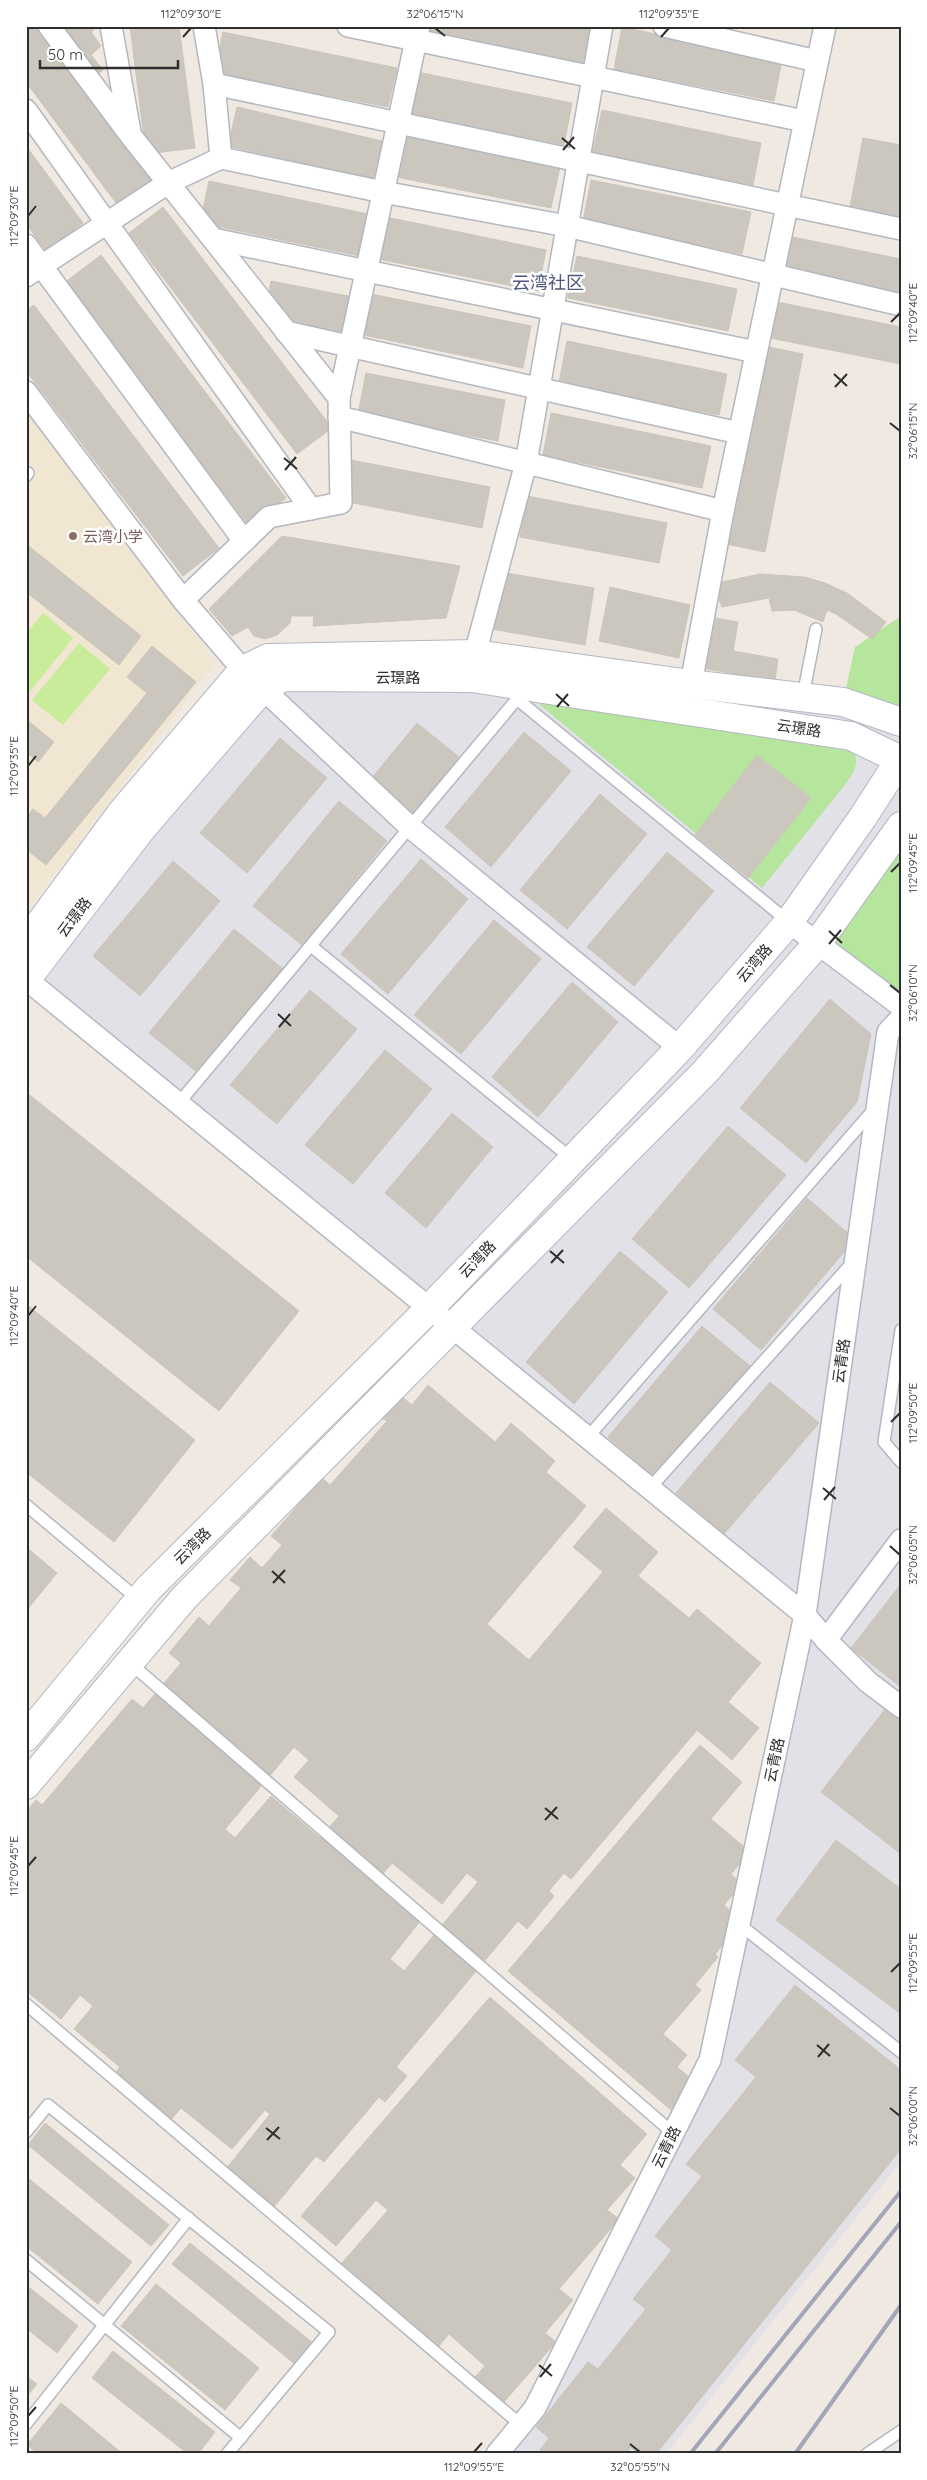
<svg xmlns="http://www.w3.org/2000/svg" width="927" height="2480" viewBox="0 0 927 2480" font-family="Quicksand,'Noto Sans SC',sans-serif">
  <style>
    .industrial { fill: #e3e1e8 }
    .education { fill: #f0e6d1 }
    .green { fill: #b6e59e }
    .pitch { fill: #c9ec9a }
    .building { fill: #cbc7bf; stroke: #cbc5ba; fill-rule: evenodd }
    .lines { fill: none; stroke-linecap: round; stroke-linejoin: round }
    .lane-casing { stroke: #b4b7c1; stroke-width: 14 }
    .street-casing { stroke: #b4b7c1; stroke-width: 24 }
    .secondary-casing { stroke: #b4b7c1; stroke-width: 30 }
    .lane { stroke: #fff; stroke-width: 11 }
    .street { stroke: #fff; stroke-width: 21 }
    .secondary { stroke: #fff; stroke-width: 28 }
    .rail { stroke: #a3a6b8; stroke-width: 4 }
    .ticks { fill: none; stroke: #2e2e2e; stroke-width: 2 }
    .education-dot { fill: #8d6e63; stroke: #fff; stroke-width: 2 }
    .labels { text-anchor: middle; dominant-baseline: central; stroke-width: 5; stroke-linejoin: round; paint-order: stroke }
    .education-label { font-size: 15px; fill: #785e54; stroke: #fff; text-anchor: start }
    .street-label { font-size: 15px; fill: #2e2e2e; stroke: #fff }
    .quarter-label { font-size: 18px; fill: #4d5680; stroke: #fff }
    .neatline { fill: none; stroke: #2e2e2e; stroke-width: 2 }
    .ticks-label { font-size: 12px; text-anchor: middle; fill: #2e2e2e }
  </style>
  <rect width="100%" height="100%" fill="#efe9e1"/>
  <!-- industrial -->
  <polygon class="industrial" points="475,654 901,722 901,2162 666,2454 497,2454 535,2408 710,2060 805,1615 26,979 26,942 243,670"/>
  <!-- education -->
  <polygon class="education" points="26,410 215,662 26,912"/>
  <!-- green -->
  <g class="green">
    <polygon points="901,616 901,722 843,702 855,647"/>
    <path d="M529,696L854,752C860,766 852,774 844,786L762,888Z"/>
    <polygon points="901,849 901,999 829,944"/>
  </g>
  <!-- pitch -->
  <g class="pitch">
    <polygon points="43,613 73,638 27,695 26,634"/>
    <polygon points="79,643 110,669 63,725 32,700"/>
  </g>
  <!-- building -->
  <g class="building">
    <polygon points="26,26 43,26 156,179 119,207 26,82"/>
    <polygon points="55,26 98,26 91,32 101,46 91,55 103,70 93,78"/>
    <polygon points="130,26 179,26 195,148 146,154"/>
    <polygon points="428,26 595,26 587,64 427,31"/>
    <polygon points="622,27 782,60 774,101 614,69"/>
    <polygon points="223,32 397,68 388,107 215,73"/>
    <polygon points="412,71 572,103 564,145 404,112"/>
    <polygon points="237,107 382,141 373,179 228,146"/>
    <polygon points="602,110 761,143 753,185 593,152"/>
    <polygon points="400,134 560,167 551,208 391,176"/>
    <polygon points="863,138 901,145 901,222 849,212"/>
    <polygon points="26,146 83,223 46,251 26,224"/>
    <polygon points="591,180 751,212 742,254 583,221"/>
    <polygon points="209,181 368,214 360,256 200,223"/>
    <polygon points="163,207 332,428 297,454 129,233"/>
    <polygon points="386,217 546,250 538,291 378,259"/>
    <polygon points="788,236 901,259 901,296 781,272"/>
    <polygon points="101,255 286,498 249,526 64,283"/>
    <polygon points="577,256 737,289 728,331 568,298"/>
    <polygon points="271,281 353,297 345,337 288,325 267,303"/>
    <polygon points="371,294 531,326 523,368 363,335"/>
    <polygon points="772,301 901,327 901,364 765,337"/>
    <polygon points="34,305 219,548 183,576 26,371 26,311"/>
    <polygon points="567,341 727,374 719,415 559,383"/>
    <polygon points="764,346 803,354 765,552 726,544"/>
    <polygon points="366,373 505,400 498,441 358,414"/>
    <polygon points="551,413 711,446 702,488 543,455"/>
    <polygon points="351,460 490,487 482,528 343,501"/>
    <polygon points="527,496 667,523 659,563 520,537"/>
    <polygon points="282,536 460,566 446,618 313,626 314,616 291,616 290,623 277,635 265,639 254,636 248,627 232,636 209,609"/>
    <polygon points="26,544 141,636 119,665 26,592"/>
    <polygon points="500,572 594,588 585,645 491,629"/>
    <polygon points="760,574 805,577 825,583 847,593 886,622 872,639 836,614 827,610 823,622 794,610 772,611 769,598 722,607 713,584"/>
    <polygon points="610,587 690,605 679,658 599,641"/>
    <polygon points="710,617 738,622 733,651 778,659 775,681 701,668"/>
    <polygon points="152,646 196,682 46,865 26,849 26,818 33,809 45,818 147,693 127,677"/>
    <polygon points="26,719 54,742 38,762 26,752"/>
    <polygon points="417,723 459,757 413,813 371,779"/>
    <polygon points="524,732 571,771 491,867 445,827"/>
    <polygon points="280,738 327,778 247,873 200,833"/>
    <polygon points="757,755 811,798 748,878 695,835"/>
    <polygon points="600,794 647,834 567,929 520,890"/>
    <polygon points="339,801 387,841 302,945 253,906"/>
    <polygon points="667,852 714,891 634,986 587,947"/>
    <polygon points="421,859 468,899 388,994 341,954"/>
    <polygon points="173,861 220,901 140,996 93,956"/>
    <polygon points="494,920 541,959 461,1054 414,1015"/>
    <polygon points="234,929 283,969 198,1073 149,1033"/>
    <polygon points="572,982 618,1022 538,1117 492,1077"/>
    <polygon points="310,990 357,1029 277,1124 230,1085"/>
    <polygon points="830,999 871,1034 857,1102 806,1163 740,1108"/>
    <polygon points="385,1050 432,1089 353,1184 305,1145"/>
    <polygon points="26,1092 299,1311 219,1411 26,1256"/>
    <polygon points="452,1113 493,1147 426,1228 385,1193"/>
    <polygon points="728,1126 786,1175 689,1288 632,1239"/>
    <polygon points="807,1198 855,1239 761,1350 713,1309"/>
    <polygon points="620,1251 668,1292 574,1404 526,1362"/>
    <polygon points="26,1304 195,1440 114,1542 26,1472"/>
    <polygon points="702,1326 751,1367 656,1478 608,1437"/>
    <polygon points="770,1382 819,1423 724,1534 676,1493"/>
    <path d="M428,1385L495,1442L511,1423L555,1461L546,1472L586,1506L487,1624L529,1660L603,1572L573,1547L606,1508L658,1552L638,1576L689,1618L697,1609L761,1663L728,1702L759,1728L732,1760L697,1730L571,1879L564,1873L549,1891L554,1896L527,1929L518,1921L396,2067L407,2076L385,2102L379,2097L324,2162L316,2156L273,2208L226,2169L270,2114L265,2110L232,2149L181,2108L169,2122L113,2076L120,2067L74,2029L93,2006L80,1995L61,2019L26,1991V1812L36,1800L42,1805L132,1699L143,1708L181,1663L169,1653L199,1617L209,1626L241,1588L230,1580L250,1557L262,1568L282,1545L271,1536L322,1478L330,1485L387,1421L381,1418L400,1395L412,1405ZM294,1747L309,1760L294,1777L339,1816L320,1838L271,1796L235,1838L225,1829ZM392,1863L442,1904L467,1873L478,1882L404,1971L390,1959L421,1920L376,1882Z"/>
    <polygon points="26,1547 57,1573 26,1611"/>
    <polygon points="901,1584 901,1687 851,1648"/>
    <polygon points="886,1708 901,1720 901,1854 821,1792"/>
    <polygon points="700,1745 742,1782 711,1819 750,1852 731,1874 742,1884 724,1905 735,1915 732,1934 715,1954 718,1957 695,1985 701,1990 663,2034 687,2055 677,2067 695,2082 671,2110 508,1971"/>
    <polygon points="836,1840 901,1889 901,2014 776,1920"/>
    <polygon points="795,1985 901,2070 901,2149 656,2454 638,2454 631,2447 626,2454 537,2454 549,2438 536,2427 588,2362 598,2369 646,2309 633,2299 672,2250 655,2236 702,2176 686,2164 756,2077 735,2060"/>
    <polygon points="490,1997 647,2134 620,2165 635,2178 607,2210 619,2219 559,2289 573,2300 545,2333 556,2342 504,2402 475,2377 485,2366 449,2334 439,2346 342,2263 388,2210 376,2200 336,2246 301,2216"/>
    <polygon points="45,2123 169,2225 151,2246 28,2145"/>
    <polygon points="28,2178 132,2262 98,2304 26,2246 26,2180"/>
    <polygon points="190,2243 314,2344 296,2365 172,2264"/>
    <polygon points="156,2284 259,2368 225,2410 121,2326"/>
    <polygon points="26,2285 78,2326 57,2353 26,2328"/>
    <polygon points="113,2351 215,2432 198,2454 188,2454 92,2378"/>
    <polygon points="26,2376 37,2384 26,2397"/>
    <polygon points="61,2403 123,2454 38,2454 27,2445"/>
  </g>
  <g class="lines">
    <defs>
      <g id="lane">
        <polyline points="26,476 28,473"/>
        <polyline points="803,696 816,629"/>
        <polyline points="311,946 572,1159"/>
        <polyline points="178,1104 517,699 789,922"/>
        <polyline points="901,1330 884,1442 901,1462"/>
        <polyline points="588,1437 875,1108"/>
        <polyline points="650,1488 853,1262"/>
        <polyline points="26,1505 139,1600"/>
        <polyline points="130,1663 673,2133"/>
        <polyline points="739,1924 901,2052"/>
        <polyline points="26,2004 521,2425"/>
        <polyline points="26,2132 48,2105 329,2332 227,2454"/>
        <polyline points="26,2260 241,2438"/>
        <polyline points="26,2424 189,2218"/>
        <polyline points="867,2454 901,2431"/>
      </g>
      <g id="street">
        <polyline points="49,26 131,136 339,398 341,503 269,517 183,600"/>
        <polyline points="111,26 130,132"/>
        <polyline points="204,26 214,84 221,158"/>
        <polyline points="348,26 804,121"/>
        <polyline points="664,26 817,61"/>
        <polyline points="214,84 901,229"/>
        <polyline points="26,110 311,509"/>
        <polyline points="213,239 756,352"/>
        <polyline points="26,245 244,541"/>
        <polyline points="26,276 168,183 221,158 383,192 567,226 901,305"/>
        <polyline points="286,332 739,433"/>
        <polyline points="26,392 183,600 243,670 410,827 680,1048"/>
        <polyline points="339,398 419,26"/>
        <polyline points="339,417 723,511"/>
        <polyline points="475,654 526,463 602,26"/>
        <polyline points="691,684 723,511 825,26"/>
        <polyline points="789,922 901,1006"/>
        <polyline points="26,979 805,1615 826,1640 901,1540"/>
        <polyline points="826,1640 868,1682 901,1707"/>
        <polyline points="497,2454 535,2408 710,2060 805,1615 888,1032 901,1018"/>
      </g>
      <g id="secondary">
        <polyline points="26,942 122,812 243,670 268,658 475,654 691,684 843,702 901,722"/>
        <polyline points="26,980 143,827 263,688 283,677 472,678 851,736 901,760"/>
        <polyline points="26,1737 148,1589 430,1308 680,1048 789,922 863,817 901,758"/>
        <polyline points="26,1785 184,1598 705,1072 817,944 901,826"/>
      </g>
    </defs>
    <!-- lane casing -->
    <use href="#lane" class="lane-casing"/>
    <!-- street casing -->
    <use href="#street" class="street-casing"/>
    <!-- secondary casing -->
    <use href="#secondary" class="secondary-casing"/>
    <!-- lane -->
    <use href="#lane" class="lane"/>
    <!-- street -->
    <use href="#street" class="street"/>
    <!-- secondary -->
    <use href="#secondary" class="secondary"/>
    <!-- rail -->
    <g class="rail">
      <polyline points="690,2454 901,2191"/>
      <polyline points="715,2454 901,2222"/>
      <polyline points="795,2454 901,2305"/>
    </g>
  </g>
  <!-- ticks -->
  <path class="ticks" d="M435,28L445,36M183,37L191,28M661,37L669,28M562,138L575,149M563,150L574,137M28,216L36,206M891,322L900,313M834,374L847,386M835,387L847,374M890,423L900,431M284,458L297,469M285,470L296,457M556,694L569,706M557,707L568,694M28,766L36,756M891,872L900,863M829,931L842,943M829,944L841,930M890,985L900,993M278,1014L291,1026M279,1027L290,1014M550,1251L564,1263M551,1263L563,1250M28,1316L36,1306M891,1422L900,1413M823,1488L836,1499M824,1500L835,1487M890,1546L900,1555M272,1571L285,1583M273,1583L285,1570M545,1808L558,1819M545,1820L557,1807M28,1866L36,1857M891,1972L900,1963M817,2045L830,2056M818,2057L829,2044M890,2108L900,2116M266,2128L280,2139M267,2140L279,2127M539,2365L552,2376M540,2377L551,2364M28,2416L36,2407M630,2444L640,2452M474,2452L482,2443"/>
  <!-- markers -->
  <circle class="education-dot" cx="73" cy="536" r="5"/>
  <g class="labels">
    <!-- education labels -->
    <g class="education-label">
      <text x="83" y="536">云湾小学</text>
    </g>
    <!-- street labels -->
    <g class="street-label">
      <text x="398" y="677">云璟路</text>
      <text transform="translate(799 728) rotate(9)">云璟路</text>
      <text transform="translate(74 917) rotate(-53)">云璟路</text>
      <text transform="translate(754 963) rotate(-49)">云湾路</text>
      <text transform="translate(477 1259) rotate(-46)">云湾路</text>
      <text transform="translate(841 1361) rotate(-82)">云青路</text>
      <text transform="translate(192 1546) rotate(-45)">云湾路</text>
      <text transform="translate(774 1760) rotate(-78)">云青路</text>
      <text transform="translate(666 2147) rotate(-63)">云青路</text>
    </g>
    <!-- quarter labels -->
    <g class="quarter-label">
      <text x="548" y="282">云湾社区</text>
    </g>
  </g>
  <!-- border -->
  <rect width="927" height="2480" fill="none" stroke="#ffffff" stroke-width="55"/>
  <!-- scale -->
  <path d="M40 60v8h138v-8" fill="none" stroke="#2e2e2e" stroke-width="2.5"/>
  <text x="48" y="60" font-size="15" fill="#2e2e2e" stroke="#ffffff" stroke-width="4" paint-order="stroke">50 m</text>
  <rect x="28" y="28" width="872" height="2424" class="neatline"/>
  <g class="ticks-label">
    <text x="191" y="18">112°09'30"E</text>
    <text x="435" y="18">32°06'15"N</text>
    <text x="669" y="18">112°09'35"E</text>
    <text transform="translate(14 216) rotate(-90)" y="4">112°09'30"E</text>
    <text transform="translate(913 313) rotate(-90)" y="4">112°09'40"E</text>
    <text transform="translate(913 431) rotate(-90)" y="4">32°06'15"N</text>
    <text transform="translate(14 766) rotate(-90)" y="4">112°09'35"E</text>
    <text transform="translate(913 863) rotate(-90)" y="4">112°09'45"E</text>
    <text transform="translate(913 993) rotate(-90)" y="4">32°06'10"N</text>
    <text transform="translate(14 1316) rotate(-90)" y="4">112°09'40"E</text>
    <text transform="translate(913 1413) rotate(-90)" y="4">112°09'50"E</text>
    <text transform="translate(913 1555) rotate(-90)" y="4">32°06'05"N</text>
    <text transform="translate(14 1866) rotate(-90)" y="4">112°09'45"E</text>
    <text transform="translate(913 1963) rotate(-90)" y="4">112°09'55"E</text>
    <text transform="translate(913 2116) rotate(-90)" y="4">32°06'00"N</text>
    <text transform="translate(14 2416) rotate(-90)" y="4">112°09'50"E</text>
    <text x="474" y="2471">112°09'55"E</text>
    <text x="640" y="2471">32°05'55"N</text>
  </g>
</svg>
